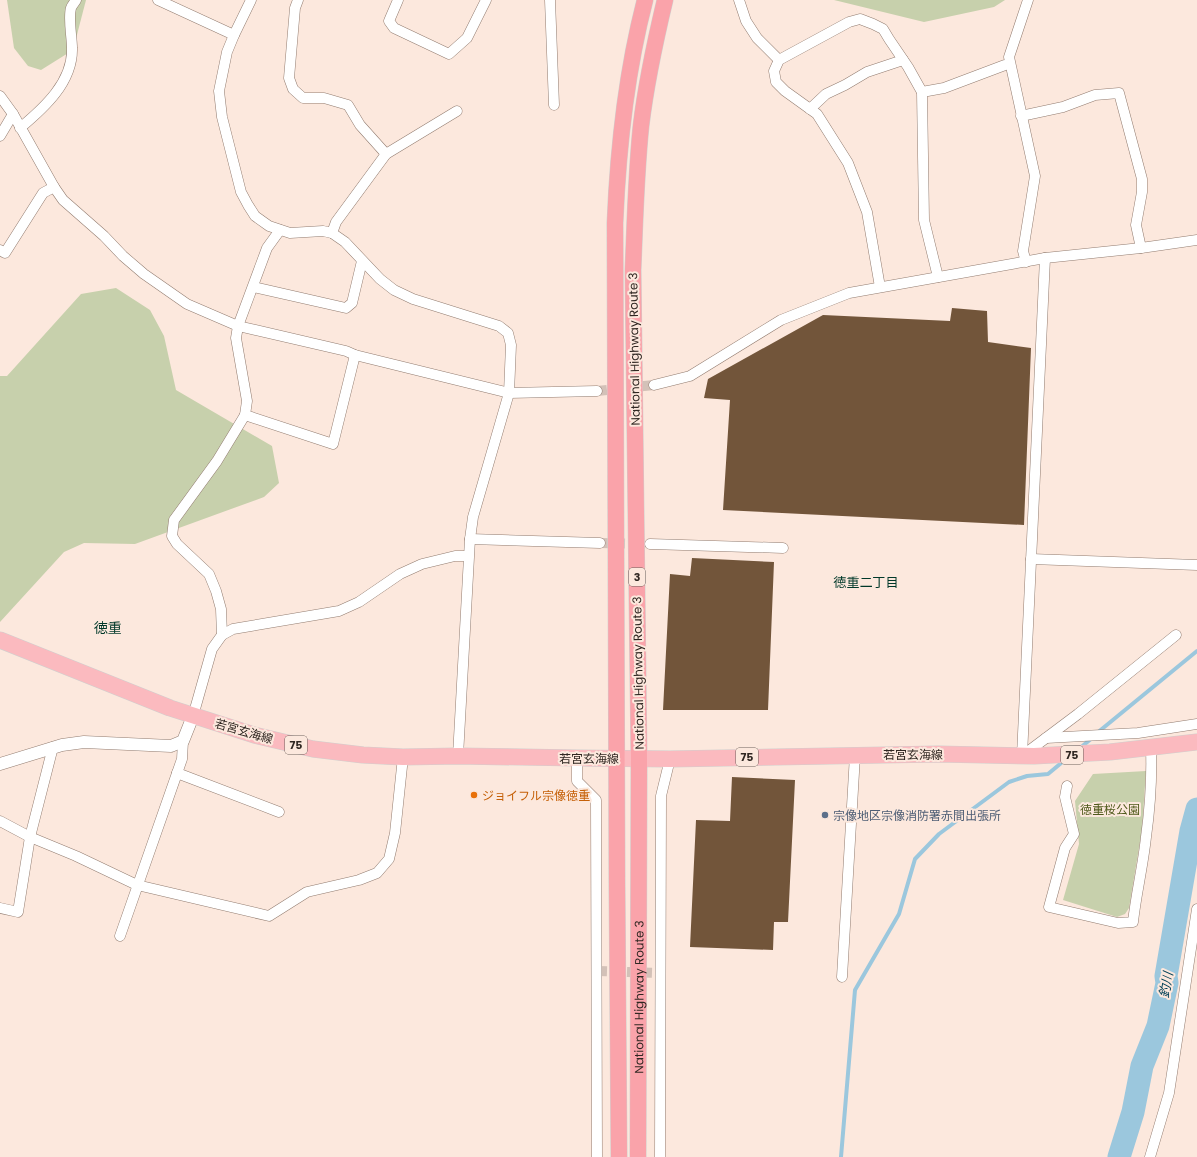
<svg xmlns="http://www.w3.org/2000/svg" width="1197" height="1157" viewBox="0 0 1197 1157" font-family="Poppins,'Noto Sans JP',sans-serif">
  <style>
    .green { fill: #c7d0ac }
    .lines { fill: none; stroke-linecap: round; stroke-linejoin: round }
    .stream { stroke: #9bc7dd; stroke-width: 4 }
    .river { stroke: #9bc7dd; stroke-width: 23 }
    .building { fill: #72553a }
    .minor-tunnel { stroke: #d3c1b8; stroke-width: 10; stroke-dasharray: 10 5; stroke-linecap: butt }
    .minor-casing { stroke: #927c70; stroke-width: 11 }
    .tertiary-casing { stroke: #927c70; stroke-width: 13 }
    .primary-casing { stroke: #d1cfce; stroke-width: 17 }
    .trunk-casing { stroke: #d1cfce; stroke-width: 17 }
    .minor { stroke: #fff; stroke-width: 10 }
    .tertiary { stroke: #fff; stroke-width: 12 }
    .primary { stroke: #fbbabf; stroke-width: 16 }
    .trunk { stroke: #faa3aa; stroke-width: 16 }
    .food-dot { fill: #e8710a; stroke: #fce8dd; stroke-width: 1.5 }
    .service-dot { fill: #5c6f8a; stroke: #fce8dd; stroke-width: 1.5 }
    .labels { text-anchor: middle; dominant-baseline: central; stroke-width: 4; stroke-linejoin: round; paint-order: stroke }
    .shield { fill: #fce8dd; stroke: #6d615a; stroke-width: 1 }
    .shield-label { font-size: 11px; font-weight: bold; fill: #302722 }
    .street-label { font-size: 12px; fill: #302722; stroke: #fce8dd }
    .food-label { font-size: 12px; fill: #c56008; stroke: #fce8dd; text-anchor: start }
    .park-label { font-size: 12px; fill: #505a1c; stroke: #fce8dd }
    .service-label { font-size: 12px; fill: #4e5e75; stroke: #fce8dd; text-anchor: start }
    .neighbourhood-label { font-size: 13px; fill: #003829; stroke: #fce8dd }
    .water-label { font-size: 13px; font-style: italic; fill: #014057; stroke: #fce8dd }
    .quarter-label { font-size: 14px; fill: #003829; stroke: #fce8dd }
  </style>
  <rect width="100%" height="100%" fill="#fce8dd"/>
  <!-- green -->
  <g class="green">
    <polygon points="7,0 86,0 73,50 41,70 28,66 14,48"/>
    <polygon points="834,0 1005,0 994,7 924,22"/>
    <polygon points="116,288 150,310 164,336 176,390 272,446 279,483 264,497 135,544 84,543 64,552 0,622 0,376 7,376 81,294"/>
    <polygon points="1146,771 1142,830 1129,908 1125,914 1117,917 1063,900 1079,844 1075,801 1093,774"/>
  </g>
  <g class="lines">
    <!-- stream -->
    <g class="stream">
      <polyline points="1097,733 1197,651"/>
      <polyline points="1079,749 1092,738"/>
      <polyline points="841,1157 855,990 899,914 915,859 939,834 1009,782 1027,776 1048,774 1066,759"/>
    </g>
    <!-- river -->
    <polyline class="river" points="1119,1157 1133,1112 1142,1066 1158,1026 1167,983 1166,976 1191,831 1197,809"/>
  </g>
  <!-- building -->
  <g class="building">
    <polygon points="952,308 987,311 988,342 1031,348 1024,525 723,510 730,400 704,398 708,379 823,315 950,321"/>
    <polygon points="692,558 774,562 768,710 663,710 670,574 690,576"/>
    <polygon points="732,777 795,780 788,922 774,922 773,950 690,947 696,820 730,821"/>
  </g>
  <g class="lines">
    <!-- minor-tunnel -->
    <g class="minor-tunnel">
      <polyline points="597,391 654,385"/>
      <polyline points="600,543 642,544"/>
      <polyline points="597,971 660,973"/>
    </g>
    <defs>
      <g id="minor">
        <polyline points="158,0 234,35"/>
        <polyline points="251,0 234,35 227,52 219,91 222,117 241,192 248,205 255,216 269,226 290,233 323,231 332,233 345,242 380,279 394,290 413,299 499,326 508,333 511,345 509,393 473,517 470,539 458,756"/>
        <polyline points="298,0 295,8 289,78 293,89 303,98 324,98 348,105 360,125 386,154"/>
        <polyline points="398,0 389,21 394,28 449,54 467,38 486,0"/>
        <polyline points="550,0 554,105"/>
        <polyline points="739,0 746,21 757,38 779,60"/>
        <polyline points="922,92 944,88 1005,65"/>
        <polyline points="0,96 13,114 54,187 63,200 104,236 123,256 144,274 187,304 238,326 346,351 355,355 509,393 597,391"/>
        <polyline points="810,109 826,94 845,85 867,72 903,60"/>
        <polyline points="1021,116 1063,107 1095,95 1119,93 1142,179 1142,192 1136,225 1141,248"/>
        <path d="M20,128C44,108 73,82 72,48C72,37 68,18 71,8C72,5 75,2 76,0"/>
        <polyline points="0,136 13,114"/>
        <polyline points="280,230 267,248 238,326 236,338 247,401 245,415 333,444 355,355"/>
        <polyline points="332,233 336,222 386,154 457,111"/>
        <polyline points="0,250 5,253 43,193 54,187"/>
        <polyline points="1026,262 1023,251 1035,176 1009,57 1028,0"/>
        <polyline points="254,287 346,308 352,303 362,261"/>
        <polyline points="880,287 867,212 848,163 817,114 785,91 776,82 774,71 779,60 849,22 860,19 873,24 883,29 889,39 908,67 922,92 924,220 938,277"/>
        <polyline points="654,385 690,376 781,320 849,293 1045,258 1141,248 1197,240"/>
        <polyline points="470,539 600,543"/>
        <polyline points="650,544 783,548"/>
        <polyline points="1031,559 1197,565"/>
        <polyline points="222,635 221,609 216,591 209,574 177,544 172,536 174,520 217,461 245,415"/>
        <polyline points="193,716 212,649 222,635 233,629 339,611 359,602 400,574 422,564 455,556 468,556"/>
        <polyline points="1046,738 1138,733 1197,724"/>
        <polyline points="1022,756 1045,258"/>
        <polyline points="1022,756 1078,714 1176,635"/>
        <polyline points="577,758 577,781 596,800 597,1157"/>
        <polyline points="177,773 279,812"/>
        <path d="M1067,786L1065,797L1074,834L1065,848L1049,907L1118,923L1133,922C1136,894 1143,866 1146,837C1150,808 1152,777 1151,748"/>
        <polyline points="0,821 30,837 76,856 137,885 269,916 307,892 359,880 377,873 389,859 395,833 403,757"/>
        <polyline points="0,908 18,912 30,837 53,747"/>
        <polyline points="120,936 182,759 183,741"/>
        <polyline points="842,977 855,755"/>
        <polyline points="660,1157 661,796 670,759"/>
        <polyline points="1150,1157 1169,1093 1197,909"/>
      </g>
      <polyline id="tertiary" points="0,764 62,745 84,742 171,746 183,741 193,716"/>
      <polyline id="primary" points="0,640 170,708 254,735 313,749 363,755 403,757 458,756 577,758 670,759 938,754 1034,756 1110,752 1197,742"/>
      <g id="trunk">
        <path d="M619,1157L617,885L615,223C618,148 626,73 645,0"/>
        <path id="s1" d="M638,1157L639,759L633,270C635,222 636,174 641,126C646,84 655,42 665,0"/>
      </g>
    </defs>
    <!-- minor casing -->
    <use href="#minor" class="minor-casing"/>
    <!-- tertiary casing -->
    <use href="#tertiary" class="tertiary-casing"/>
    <!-- primary casing -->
    <use href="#primary" class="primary-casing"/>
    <!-- trunk casing -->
    <use href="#trunk" class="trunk-casing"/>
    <!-- minor -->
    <use href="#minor" class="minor"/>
    <!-- tertiary -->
    <use href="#tertiary" class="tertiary"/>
    <!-- primary -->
    <use href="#primary" class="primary"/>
    <!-- trunk -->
    <use href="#trunk" class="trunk"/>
  </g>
  <!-- markers -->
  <circle class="food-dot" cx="474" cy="795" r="4"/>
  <circle class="service-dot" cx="825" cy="815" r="4"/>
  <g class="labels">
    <!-- shield labels -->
    <g class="shield">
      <rect x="629" y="568" width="16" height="18" rx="3"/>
      <rect x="285" y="736" width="22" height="18" rx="3"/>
      <rect x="1061" y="746" width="22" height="18" rx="3"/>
      <rect x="736" y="748" width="22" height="18" rx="3"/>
    </g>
    <g class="shield-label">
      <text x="637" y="577">3</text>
      <text x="296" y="745">75</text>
      <text x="1072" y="755">75</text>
      <text x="747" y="757">75</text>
    </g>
    <!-- street labels -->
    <g class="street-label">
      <text transform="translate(634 349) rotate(-91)">National Highway Route 3</text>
      <text transform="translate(638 673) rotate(-91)">National Highway Route 3</text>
      <text transform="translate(244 731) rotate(16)">若宮玄海線</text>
      <text x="913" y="754">若宮玄海線</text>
      <text x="589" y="758">若宮玄海線</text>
      <text stroke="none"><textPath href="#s1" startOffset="160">National Highway Route 3</textPath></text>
    </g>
    <!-- food labels -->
    <g class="food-label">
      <text x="482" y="795">ジョイフル宗像徳重</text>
    </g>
    <!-- park labels -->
    <g class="park-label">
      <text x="1110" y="809">徳重桜公園</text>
    </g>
    <!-- service labels -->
    <g class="service-label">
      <text x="833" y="815">宗像地区宗像消防署赤間出張所</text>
    </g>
    <!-- neighbourhood labels -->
    <g class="neighbourhood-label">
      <text x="866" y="582">徳重二丁目</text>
    </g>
    <!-- water labels -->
    <g class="water-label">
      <text transform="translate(1166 985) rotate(-80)">釣川</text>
    </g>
    <!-- quarter labels -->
    <g class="quarter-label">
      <text x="108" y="628">徳重</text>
    </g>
  </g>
</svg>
